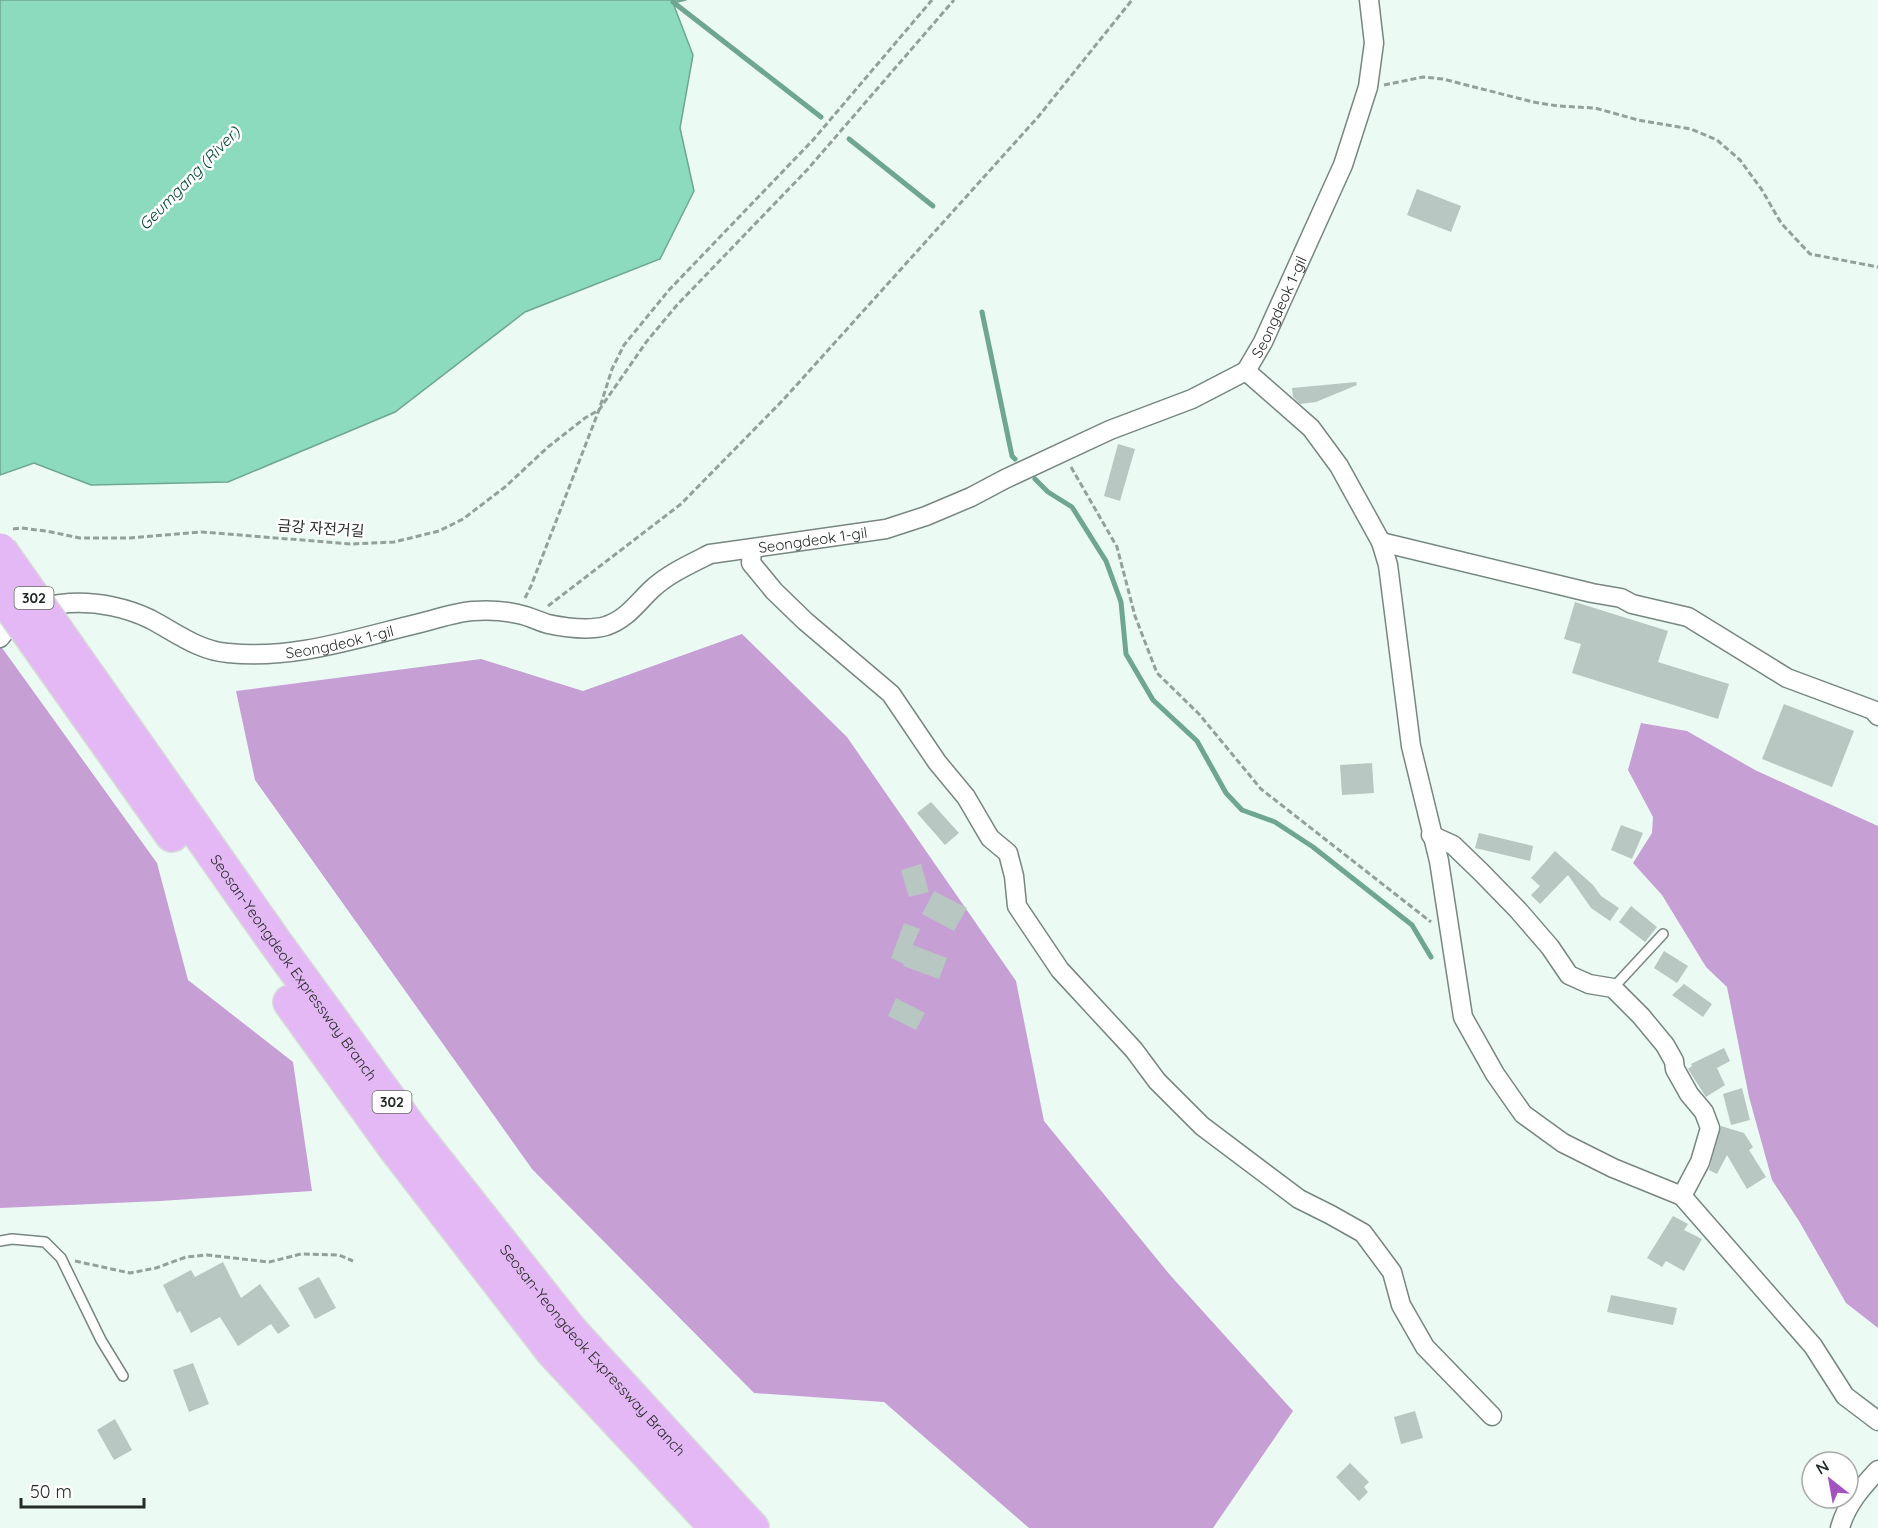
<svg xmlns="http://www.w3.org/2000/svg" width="1878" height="1528" viewBox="0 0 1878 1528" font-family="Quicksand,'Noto Sans KR',sans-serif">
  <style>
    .forest { fill: #c69fd5 }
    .water { fill: #8ddbbf; stroke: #6ea692; stroke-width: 1.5 }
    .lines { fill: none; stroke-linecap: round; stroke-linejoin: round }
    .stream { stroke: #6ea692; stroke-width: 5 }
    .building { fill: #b8c7c1 }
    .service-casing { stroke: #778680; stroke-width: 12 }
    .minor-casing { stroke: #778680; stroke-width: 21 }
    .motorway-casing { stroke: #d8d9d8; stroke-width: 36 }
    .path { stroke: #94a09a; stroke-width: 3; stroke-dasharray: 6 3; stroke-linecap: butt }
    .service { stroke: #fff; stroke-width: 9 }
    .minor { stroke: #fff; stroke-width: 18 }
    .motorway { stroke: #e4b8f5; stroke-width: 33 }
    .motorway-bridge-casing { stroke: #d8d9d8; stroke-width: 36; stroke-linecap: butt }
    .motorway-bridge { stroke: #e4b8f5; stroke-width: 33 }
    .labels { text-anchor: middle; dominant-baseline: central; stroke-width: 5; stroke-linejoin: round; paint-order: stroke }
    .shield { fill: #fff; stroke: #666b68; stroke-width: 1.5 }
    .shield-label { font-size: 14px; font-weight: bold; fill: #252b28 }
    .street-label { font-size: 15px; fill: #252b28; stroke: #fff }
    .water-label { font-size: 16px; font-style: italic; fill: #004534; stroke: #fff }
  </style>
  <rect width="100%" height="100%" fill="#ebfbf4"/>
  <!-- forest -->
  <g class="forest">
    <polygon points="742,634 847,737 1016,981 1044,1121 1170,1275 1293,1411 1213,1528 1029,1528 884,1402 754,1393 532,1169 255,780 236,691 481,659 583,691"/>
    <polygon points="0,645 157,863 188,980 293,1062 312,1191 160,1201 0,1208"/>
    <polygon points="1641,723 1687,731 1755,770 1878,826 1878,1328 1846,1303 1799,1221 1772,1180 1749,1097 1727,987 1706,967 1662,895 1633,863 1652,833 1653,817 1628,770"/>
  </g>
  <!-- water -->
  <polygon class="water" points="0,0 686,0 673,3 693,55 680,128 694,191 660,259 525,312 395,412 228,482 91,485 34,463 0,475"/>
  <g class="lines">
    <!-- stream -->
    <g class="stream">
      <polyline points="673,2 821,117"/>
      <polyline points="849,139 933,206"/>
      <polyline points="982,312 1012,456 1015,459"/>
      <polyline points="1035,479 1048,492 1072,507 1106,561 1121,602 1126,654 1153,700 1197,741 1226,793 1242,810 1275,822 1313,847 1412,925 1431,957"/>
    </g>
  </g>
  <!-- building -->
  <g class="building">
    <polygon points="1417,189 1461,206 1451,232 1407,215"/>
    <polygon points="1356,382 1357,385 1316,402 1300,404 1293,397 1292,388"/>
    <polygon points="1118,444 1135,449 1120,501 1104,496"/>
    <polygon points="1575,602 1668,631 1658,662 1729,684 1718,719 1572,673 1581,644 1564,639"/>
    <polygon points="1784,704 1854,731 1832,787 1762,759"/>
    <polygon points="1372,763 1374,793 1342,795 1340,765"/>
    <polygon points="931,802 959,833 945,845 917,813"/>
    <polygon points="1621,825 1643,833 1632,859 1611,850"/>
    <polygon points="1479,833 1533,846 1530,861 1475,848"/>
    <polygon points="1555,851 1593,885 1601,896 1619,908 1610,921 1591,908 1568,875 1540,904 1531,895 1540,886 1531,878"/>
    <polygon points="921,864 929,892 909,897 901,870"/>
    <polygon points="934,891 967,908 954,931 922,914"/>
    <polygon points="1631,906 1657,927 1645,942 1619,922"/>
    <polygon points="904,923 920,929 913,945 947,958 939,979 903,966 904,964 891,958"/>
    <polygon points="1664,951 1688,966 1677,983 1654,968"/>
    <polygon points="1684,984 1712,1004 1703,1017 1672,995"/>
    <polygon points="896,998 925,1013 916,1030 888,1016"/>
    <polygon points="1724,1048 1730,1061 1717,1068 1725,1085 1706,1097 1688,1069 1692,1066 1691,1064"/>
    <polygon points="1742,1088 1750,1120 1731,1125 1723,1094"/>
    <polygon points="1721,1126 1744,1133 1753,1147 1749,1150 1766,1177 1747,1189 1727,1155 1717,1174 1709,1170"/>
    <polygon points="1673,1216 1688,1224 1684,1230 1702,1239 1684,1271 1666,1261 1662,1267 1647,1258"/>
    <polygon points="223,1262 241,1298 260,1284 290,1326 278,1334 271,1324 238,1346 220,1317 191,1333 180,1311 177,1313 163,1285 191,1270 195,1277"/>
    <polygon points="319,1277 336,1308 315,1319 298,1288"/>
    <polygon points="1611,1295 1677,1308 1673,1325 1607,1312"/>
    <polygon points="193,1363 209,1404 189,1412 173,1370"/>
    <polygon points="1415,1411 1423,1438 1401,1444 1394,1417"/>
    <polygon points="115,1419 132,1450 114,1460 97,1430"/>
    <polygon points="1350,1463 1369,1482 1364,1487 1368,1492 1359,1501 1336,1477"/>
  </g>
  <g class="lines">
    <defs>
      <g id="service">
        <polyline points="1613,988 1663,934"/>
        <polyline points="0,1241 12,1239 45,1242 61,1258 101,1340 123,1376"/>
      </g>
      <g id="minor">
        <polyline points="1246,371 1311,428 1339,466 1381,542 1388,565 1411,746 1439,861 1463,1017 1495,1074 1523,1114 1563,1143 1613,1168 1682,1196 1813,1346 1845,1396 1878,1421"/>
        <polyline points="1381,542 1592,593 1621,598 1632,604 1688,617 1787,678 1873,710 1878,716"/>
        <polyline points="752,549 751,563 774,591 805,621 891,694 937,762 966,797 990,838 1008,853 1014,876 1017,906 1060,970 1134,1050 1157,1081 1202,1126 1299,1199 1331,1215 1363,1233 1392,1272 1401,1305 1425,1347 1492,1416"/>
        <path id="s1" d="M0,638C31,592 105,597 150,619C175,632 199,651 228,653C294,660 357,638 420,623C437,619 456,612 473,611C487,610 505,611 518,614C529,616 538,621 548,624C567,628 588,631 606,626C627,619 637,603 652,589C668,574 690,564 710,554L886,529L926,516L971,497L1005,479L1110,430L1192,399L1246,371L1263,342L1343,165L1368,87L1374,43L1369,0"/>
        <polyline points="1431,835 1453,845 1481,872 1518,910 1550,947 1569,975 1589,984 1613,988 1641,1016 1665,1045 1674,1061 1675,1069 1689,1094 1704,1112 1710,1128 1700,1162 1682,1196"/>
        <path d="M1840,1528C1846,1505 1862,1487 1878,1470"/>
      </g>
      <g id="motorway">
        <path id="s2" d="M68,647L275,942L411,1129L571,1331L752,1528"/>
        <polyline points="48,660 172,835"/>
        <polyline points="290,1002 395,1148 552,1351 717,1528"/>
      </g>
    </defs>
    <!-- service casing -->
    <use href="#service" class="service-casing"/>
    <!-- minor casing -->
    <use href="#minor" class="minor-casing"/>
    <!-- motorway casing -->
    <use href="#motorway" class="motorway-casing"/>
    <!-- path -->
    <g class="path">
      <polyline points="1384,85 1423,77 1443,79 1533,102 1558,106 1595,108 1638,120 1691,129 1717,140 1740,160 1762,190 1781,223 1810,254 1878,267"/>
      <polyline points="1071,467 1117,547 1135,616 1157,673 1199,714 1261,789 1431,922"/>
      <polyline points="13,529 21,528 46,531 80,538 130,538 202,532 351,544 394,542 439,531 463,519 505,487 548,447 585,418 599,410 647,341 677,305 807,170 954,0"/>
      <polyline points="525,598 531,586 599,410 612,369 624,345 669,290 813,140 932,0"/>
      <polyline points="548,606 681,504 784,399 1038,117 1132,0"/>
      <polyline points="75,1261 130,1273 156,1268 186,1257 207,1255 269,1262 301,1254 339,1255 353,1261"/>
    </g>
    <!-- service -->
    <use href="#service" class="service"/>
    <!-- minor -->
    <use href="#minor" class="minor"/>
    <!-- motorway -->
    <use href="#motorway" class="motorway"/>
    <defs>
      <g id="motorway-bridge">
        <polyline points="0,550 68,647"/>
        <polyline points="0,592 48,660"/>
      </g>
    </defs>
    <!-- motorway-bridge casing -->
    <use href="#motorway-bridge" class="motorway-bridge-casing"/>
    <!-- motorway-bridge -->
    <use href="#motorway-bridge" class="motorway-bridge"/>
  </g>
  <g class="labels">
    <!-- shield labels -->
    <g class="shield">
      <rect x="14.5" y="587" width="39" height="22" rx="4.5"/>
      <rect x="372.5" y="1091" width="39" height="22" rx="4.5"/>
    </g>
    <g class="shield-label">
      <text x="34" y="598">302</text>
      <text x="392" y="1102">302</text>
    </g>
    <!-- street labels -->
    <g class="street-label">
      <text stroke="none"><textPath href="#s1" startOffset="1406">Seongdeok 1-gil</textPath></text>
      <text transform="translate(321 528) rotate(4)">금강 자전거길</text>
      <text stroke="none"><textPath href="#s1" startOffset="866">Seongdeok 1-gil</textPath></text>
      <text stroke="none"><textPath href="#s1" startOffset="362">Seongdeok 1-gil</textPath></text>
      <text stroke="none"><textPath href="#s2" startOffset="392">Seosan-Yeongdeok Expressway Branch</textPath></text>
      <text stroke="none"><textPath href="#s2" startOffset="878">Seosan-Yeongdeok Expressway Branch</textPath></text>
    </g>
    <!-- water labels -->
    <g class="water-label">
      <text transform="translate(189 178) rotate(-46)">Geumgang (River)</text>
    </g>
  </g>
  <!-- north arrow -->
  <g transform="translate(1830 1480) rotate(329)"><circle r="28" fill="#ffffff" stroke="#a8aaa9" stroke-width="1.5"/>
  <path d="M0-4.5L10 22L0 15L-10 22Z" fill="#a552c1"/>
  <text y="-9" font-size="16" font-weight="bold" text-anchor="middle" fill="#252b28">N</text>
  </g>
  <!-- scale -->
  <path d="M21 1498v9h123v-9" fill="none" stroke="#252b28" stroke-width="3"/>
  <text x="30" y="1498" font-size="18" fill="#252b28" stroke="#ffffff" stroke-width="4.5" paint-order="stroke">50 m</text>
</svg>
